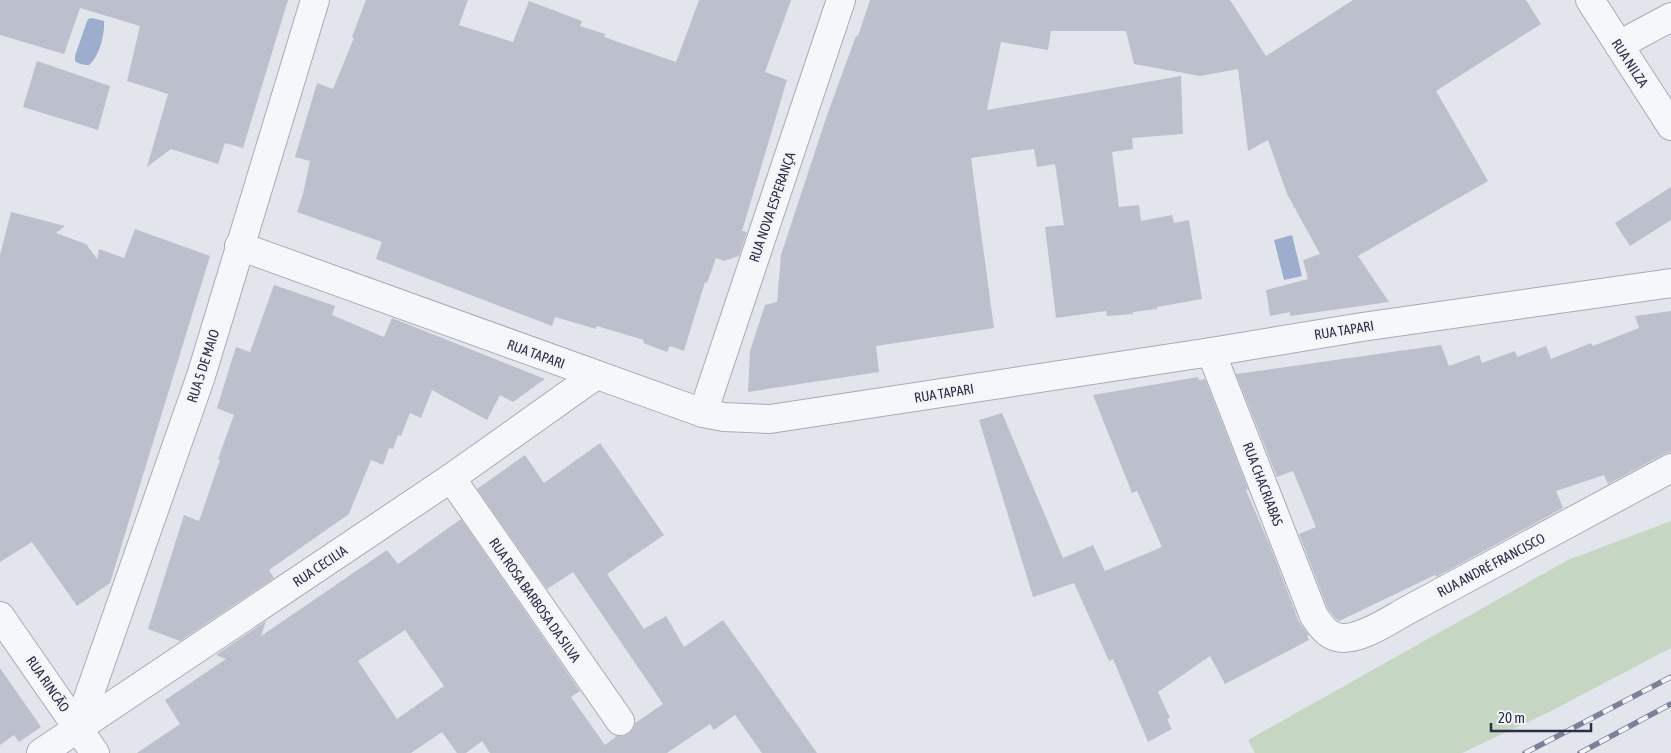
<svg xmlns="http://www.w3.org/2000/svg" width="1671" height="753" viewBox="0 0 1671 753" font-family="'Asap Condensed',sans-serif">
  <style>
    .green { fill: #c5d6c3 }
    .water { fill: #9cadce }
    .building { fill: #bcc0cc; fill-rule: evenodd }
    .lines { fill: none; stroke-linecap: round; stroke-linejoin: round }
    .minor-casing { stroke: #a7abb7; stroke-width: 30 }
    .minor { stroke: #f6f7fa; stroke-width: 28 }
    .rail-casing { stroke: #7b8197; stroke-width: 5.5 }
    .rail { stroke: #f3f4f9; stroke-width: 4; stroke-dasharray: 11; stroke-linecap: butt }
    .labels { text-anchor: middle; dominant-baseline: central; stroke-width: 4.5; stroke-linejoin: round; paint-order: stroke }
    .street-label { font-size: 14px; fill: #292f46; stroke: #f3f4f9 }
  </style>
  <rect width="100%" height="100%" fill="#e3e5ec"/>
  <!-- green -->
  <polygon class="green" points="1671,521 1671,648 1549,712 1462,753 1255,753 1248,740 1568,560"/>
  <!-- water -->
  <g class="water">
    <path d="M92,18L104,21C105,34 99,57 89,65C84,65 78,64 75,61V56L86,24L88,19Z"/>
    <polygon points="1292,235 1302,276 1284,280 1274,240"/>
  </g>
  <!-- building -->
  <g class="building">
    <polygon points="0,0 288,0 243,148 225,143 218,164 171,149 147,167 168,94 127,81 140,26 80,8 64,54 0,35"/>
    <polygon points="366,0 468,0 459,25 513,42 529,1 582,21 580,26 605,34 604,37 676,62 699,0 791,0 765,72 787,80 742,231 747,232 739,256 724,261 716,258 707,283 705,282 684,351 670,346 667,352 643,343 644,340 597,326 596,329 555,317 552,326 376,259 382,242 297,212 303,194 310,161 295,157 317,83 333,89 354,38 352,37"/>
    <polygon points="870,0 1230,0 1266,56 1353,0 1526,0 1541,24 1436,91 1488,181 1358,256 1389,302 1290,316 1290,312 1270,316 1266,290 1308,279 1303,260 1320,254 1287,194 1268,140 1248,151 1238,69 1200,76 1134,64 1126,31 1051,31 1048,50 1001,42 987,110 1181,76 1183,134 1132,138 1133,149 1112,152 1119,207 1139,205 1141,221 1172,215 1174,223 1189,220 1202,299 1157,307 1157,309 1133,312 1133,314 1107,316 1106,311 1056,318 1045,227 1064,225 1055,164 1037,167 1034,149 971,158 994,328 876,346 879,372 748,392 750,351 765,305 777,302 781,255 827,115 856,36 858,36"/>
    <polygon points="37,61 110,86 98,130 23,107"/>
    <polygon points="1671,187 1671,220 1630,246 1615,223"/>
    <polygon points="11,212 65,226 56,233 86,244 97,259 99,249 124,258 135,229 210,256 110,583 77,606 32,542 0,562 0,255"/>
    <polygon points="274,285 335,306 332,315 384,337 392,318 545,379 513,402 500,395 487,420 432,390 421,418 410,413 401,436 398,435 393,449 389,448 383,465 371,460 349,514 269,570 274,578 180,641 148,629 184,515 199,521 220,460 218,459 234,415 217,408 236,347 250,352"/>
    <polygon points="1671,311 1671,452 1664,454 1608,484 1604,475 1556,491 1563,508 1436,577 1435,575 1339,621 1335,618 1328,609 1299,534 1316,527 1293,471 1277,477 1236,374 1441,345 1449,366 1479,355 1482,363 1515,351 1517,357 1546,346 1551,359 1591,343 1593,346 1639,328 1635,316"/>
    <polygon points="1198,377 1199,380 1205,379 1248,489 1246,490 1270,546 1299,622 1309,635 1307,636 1309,640 1225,684 1210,656 1158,692 1170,718 1167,719 1172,729 1148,742 1113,659 1109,661 1074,583 1033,597 979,420 1002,413 1063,558 1093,545 1105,571 1162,547 1137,491 1132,493 1093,395"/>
    <path d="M600,443L664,535L607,574L644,629L666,616L684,647L723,620L817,753H762L735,715L714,730L710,724L667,753H490L482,741L466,753H457L442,732L411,753H137L180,724L165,700L226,659L216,655L266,621L261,636L387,550L398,564L461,519L580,691L571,697L605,745L617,736H622L628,734L634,728L635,723L663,704L573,572L547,589L477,489L525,455L544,483ZM405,630L444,686L397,719L358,661Z"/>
    <polygon points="0,668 41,727 19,742 14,735 0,745"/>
  </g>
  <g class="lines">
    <defs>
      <g id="minor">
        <polyline points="1590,0 1671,126"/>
        <polyline points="1619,45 1671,17"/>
        <polyline points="239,246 703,413 724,417 770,419 1211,352 1362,327 1671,283"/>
        <path d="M1211,352L1314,616C1319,623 1323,630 1330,634C1350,648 1388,621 1406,611L1671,468"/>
        <polyline points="703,413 841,0"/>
        <polyline points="451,478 620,721"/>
        <polyline points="0,616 95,753"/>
        <polyline points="78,727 201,376 315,0"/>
        <polyline points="41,753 451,478 596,375"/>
      </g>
    </defs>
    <!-- minor casing -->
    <use href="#minor" class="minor-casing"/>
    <!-- minor -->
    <use href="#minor" class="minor"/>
    <defs>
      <g id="rail">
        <polyline points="1525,753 1671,677"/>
        <polyline points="1580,753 1671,704"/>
      </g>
    </defs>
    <!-- rail casing -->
    <use href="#rail" class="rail-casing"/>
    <!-- rail -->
    <use href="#rail" class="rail"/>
  </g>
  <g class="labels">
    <!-- street labels -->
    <g class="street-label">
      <text transform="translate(1630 63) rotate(57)">RUA NILZA</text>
      <text transform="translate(772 207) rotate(-71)">RUA NOVA ESPERANÇA</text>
      <text transform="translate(1344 330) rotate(-9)">RUA TAPARI</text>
      <text transform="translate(536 354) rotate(20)">RUA TAPARI</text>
      <text transform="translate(203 366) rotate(-72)">RUA 5 DE MAIO</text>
      <text transform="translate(944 393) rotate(-9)">RUA TAPARI</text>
      <text transform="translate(1263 484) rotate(69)">RUA CHACRIABAS</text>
      <text transform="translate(1491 565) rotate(-28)">RUA ANDRÉ FRANCISCO</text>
      <text transform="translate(320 566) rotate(-34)">RUA CECILIA</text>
      <text transform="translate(535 600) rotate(55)">RUA ROSA BARBOSA DA SILVA</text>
      <text transform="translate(48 684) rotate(55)">RUA RINCÃO</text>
    </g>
  </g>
  <!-- scale -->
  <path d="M1491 723v8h100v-8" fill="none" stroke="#292f46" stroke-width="2.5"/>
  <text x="1498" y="723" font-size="15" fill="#292f46" stroke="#f3f4f9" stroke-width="4" paint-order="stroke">20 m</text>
</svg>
